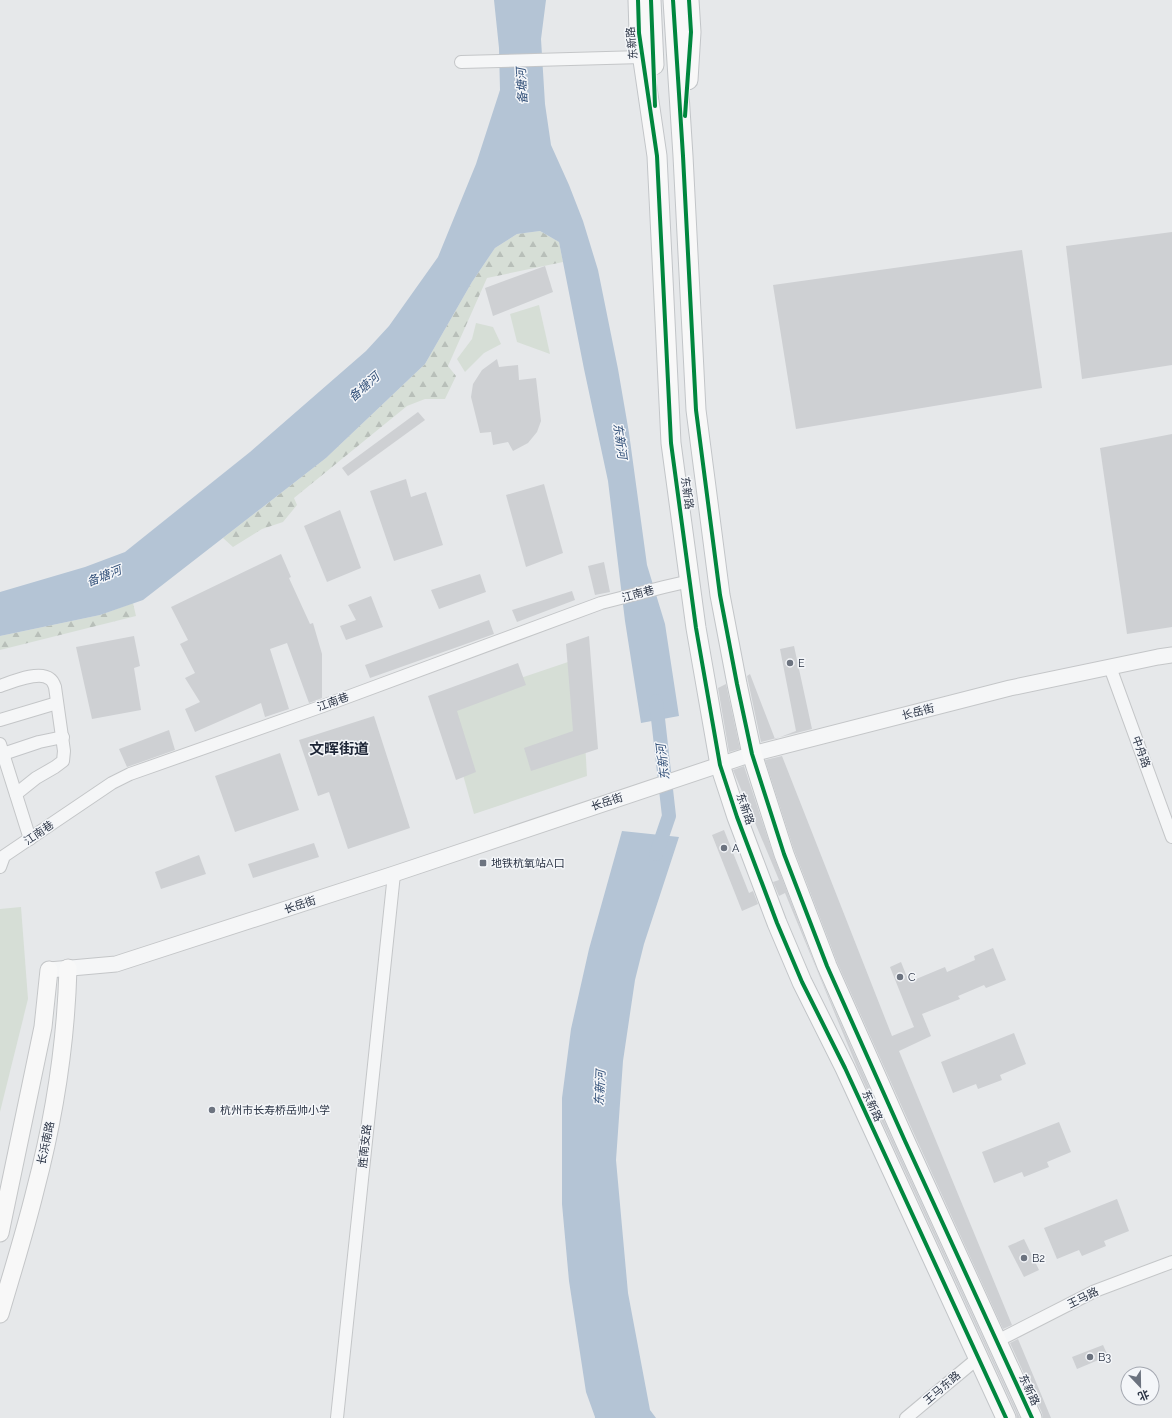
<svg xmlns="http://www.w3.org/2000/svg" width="1172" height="1418" viewBox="0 0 1172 1418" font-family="Raleway,'Noto Sans SC',sans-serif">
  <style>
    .grass { fill: #d6ded6 }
    .forest { fill: url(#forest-firs) }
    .water { fill: #b4c4d5 }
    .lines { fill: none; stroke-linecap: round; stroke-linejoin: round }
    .canal { stroke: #b4c4d5; stroke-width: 14 }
    .building { fill: #ced0d3 }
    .minor-casing { stroke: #c4c6c8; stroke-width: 14 }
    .tertiary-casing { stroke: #c4c6c8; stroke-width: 17 }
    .secondary-casing { stroke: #c4c6c8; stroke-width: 19 }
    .primary-casing { stroke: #c2c5c8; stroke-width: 21 }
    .minor { stroke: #f5f6f7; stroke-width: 12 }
    .tertiary { stroke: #f5f6f7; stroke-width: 15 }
    .secondary { stroke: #f8f8f8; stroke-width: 17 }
    .primary { stroke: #f8f8f8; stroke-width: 19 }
    .cycleway-casing { stroke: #f4f6f9; stroke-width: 6 }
    .cycleway { stroke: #00873e; stroke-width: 4 }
    .poi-dot { fill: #6c737f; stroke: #f4f6f9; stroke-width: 1.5 }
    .labels { text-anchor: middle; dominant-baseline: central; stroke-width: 3; stroke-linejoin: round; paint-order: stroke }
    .street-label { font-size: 11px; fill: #2b3445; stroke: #f4f6f9 }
    .poi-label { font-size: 11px; fill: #2b3445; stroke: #f4f6f9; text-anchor: start }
    .water-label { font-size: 12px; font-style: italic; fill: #34527a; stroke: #f4f6f9 }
    .district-label { font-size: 15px; font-weight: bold; fill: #1d2536; stroke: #f4f6f9 }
  </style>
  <defs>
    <pattern id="forest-firs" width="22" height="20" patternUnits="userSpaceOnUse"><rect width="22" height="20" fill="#d6ded6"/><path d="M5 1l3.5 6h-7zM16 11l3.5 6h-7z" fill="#b8bfb9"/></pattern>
  </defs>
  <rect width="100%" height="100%" fill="#e6e8ea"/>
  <!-- grass -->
  <g class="grass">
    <polygon points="539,305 550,354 517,342 510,314"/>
    <polygon points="476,323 493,327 501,344 484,353 465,372 457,359 472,339"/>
    <polygon points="580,658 587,776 474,814 443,704"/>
    <polygon points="21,907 28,999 0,1112 0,909"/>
  </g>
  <!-- forest -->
  <g class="forest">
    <polygon points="540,231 559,242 563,262 487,278 448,366 456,376 445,399 425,399 407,406 294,498 297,505 283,522 262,529 233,547 223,538 326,458 425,364 472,282 495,248 517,234"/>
    <polygon points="133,603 136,616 0,650 0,636 100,615"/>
  </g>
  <!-- water -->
  <g class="water">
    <polygon points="494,0 546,0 541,39 545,104 551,145 569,185 583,221 598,270 618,369 629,433 647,565 665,624 679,716 641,723 625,621 608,481 584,369 559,242 540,231 517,234 495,248 472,282 425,364 326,458 143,600 100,615 0,636 0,592 85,567 125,552 250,452 366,351 389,326 438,257 476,164 500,90 499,48"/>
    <polygon points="622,831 679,837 644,944 635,980 623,1061 616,1160 628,1293 650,1410 656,1418 595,1418 595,1417 586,1392 569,1281 562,1204 562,1098 571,1029 589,949"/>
  </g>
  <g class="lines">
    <!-- canal -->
    <polyline class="canal" points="656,854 669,816 656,701"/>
  </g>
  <!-- building -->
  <g class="building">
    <polygon points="1172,232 1172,365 1082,379 1066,246"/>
    <polygon points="1022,250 1042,388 796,429 773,285"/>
    <polygon points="545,266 553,292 493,316 485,288"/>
    <polygon points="497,359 499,367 518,365 519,380 536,378 541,421 537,432 528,443 513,451 508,442 493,445 491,432 480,433 471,397 473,384 482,370"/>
    <polygon points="418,412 425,420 348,476 342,468"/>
    <polygon points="1172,434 1172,627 1127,634 1100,448"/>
    <polygon points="406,479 411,497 426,492 443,545 394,561 370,491"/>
    <polygon points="544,484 563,553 526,567 506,495"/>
    <polygon points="340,510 361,568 327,582 304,526"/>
    <polygon points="281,554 291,577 289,578 310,624 313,623 322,654 322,698 309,703 287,643 270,649 289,709 265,717 261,703 195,732 185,709 200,702 185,678 195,673 180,644 188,640 171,607"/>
    <polygon points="604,562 610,592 595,595 588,566"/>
    <polygon points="480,574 486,592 439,609 431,590"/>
    <polygon points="572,591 575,600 517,622 512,610"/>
    <polygon points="371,596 383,627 346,640 340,626 356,620 348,605"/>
    <polygon points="489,620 494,634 370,678 365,665"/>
    <polygon points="134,636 140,666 134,668 141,710 92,719 76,647"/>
    <polygon points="589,636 598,749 531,771 524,748 573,731 566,644"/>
    <polygon points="794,646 812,729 761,742 747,676 750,674 775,739 796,731 780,649"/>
    <polygon points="518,663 526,685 457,711 476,772 456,780 428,696"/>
    <polygon points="726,684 740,749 729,752 718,688"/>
    <polygon points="374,716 410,828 348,849 329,792 318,796 299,740"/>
    <polygon points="169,730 175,750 127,767 119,749"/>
    <polygon points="280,753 299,810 235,832 215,776"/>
    <polygon points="782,756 892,1036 914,1027 890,967 901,962 909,982 945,967 947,972 975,960 974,956 993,948 1006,980 986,988 984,985 958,996 960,999 922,1014 931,1036 899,1051 1012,1325 1003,1329 915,1136 837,962 794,850 765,760"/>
    <polygon points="744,766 774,857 817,970 895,1145 1020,1418 1017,1418 1016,1413 859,1072 785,893 779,896 773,882 779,880 733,770"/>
    <polygon points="724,830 749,893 753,891 758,904 742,911 712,835"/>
    <polygon points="314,843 319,857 253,878 248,864"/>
    <polygon points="199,855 206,874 161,889 155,872"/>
    <polygon points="1014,1033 1026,1064 1000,1075 1002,1080 978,1089 976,1084 953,1093 941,1062"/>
    <polygon points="1059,1122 1071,1152 1047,1162 1049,1167 1024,1177 1022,1172 994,1183 982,1152"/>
    <polygon points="1117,1199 1129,1231 1104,1241 1106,1246 1082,1256 1079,1250 1057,1259 1044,1228"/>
    <polygon points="1024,1239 1039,1270 1024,1277 1008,1246"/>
    <polygon points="1018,1339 1051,1418 1043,1418 1042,1413 1010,1343"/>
    <polygon points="1103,1345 1108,1356 1077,1369 1072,1357"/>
  </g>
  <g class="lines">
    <defs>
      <g id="minor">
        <polyline points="461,62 642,57"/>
        <polyline points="1110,667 1172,837"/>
        <path d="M0,686C12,682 39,670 50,679C52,680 54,684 55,687L64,751L63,761L55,767L36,778L16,794"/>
        <polyline points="0,720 57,703"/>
        <polyline points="0,744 30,839"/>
        <polyline points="3,754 39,742 63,737"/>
        <polyline points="0,867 4,856 112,783 130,774 323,706 601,603 664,587 690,581"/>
        <polyline points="997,1341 1095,1291 1172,1262"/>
        <polyline points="337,1418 394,874"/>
        <polyline points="906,1418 978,1358"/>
      </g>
      <polyline id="tertiary" points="49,970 116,964 394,874 752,754 1010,688 1158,657 1172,655"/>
      <g id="secondary">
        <polyline points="0,1233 43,1027 49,970"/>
        <path d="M0,1314C12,1273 25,1232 35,1191C54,1119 66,1043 68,968"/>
      </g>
      <g id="primary">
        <polyline points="638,0 639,33 657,156 671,443 696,628 720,765 737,817 777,923 802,982 845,1068 1006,1418"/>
        <polyline points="651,0 654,65"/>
        <polyline points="673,0 683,156 696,410 720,595 737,684 752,754 784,854 827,966 905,1141 1032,1418"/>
        <polyline points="688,80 691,32 689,0"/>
      </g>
    </defs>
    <!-- minor casing -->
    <use href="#minor" class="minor-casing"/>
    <!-- tertiary casing -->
    <use href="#tertiary" class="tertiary-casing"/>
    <!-- secondary casing -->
    <use href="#secondary" class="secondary-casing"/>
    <!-- primary casing -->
    <use href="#primary" class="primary-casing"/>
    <!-- minor -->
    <use href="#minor" class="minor"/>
    <!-- tertiary -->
    <use href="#tertiary" class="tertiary"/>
    <!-- secondary -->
    <use href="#secondary" class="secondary"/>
    <!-- primary -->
    <use href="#primary" class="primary"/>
    <defs>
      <g id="cycleway">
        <polyline points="638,0 639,33 657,156 671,443 696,628 720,765 737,817 777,923 802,982 845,1068 1006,1418"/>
        <polyline points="651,0 655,106"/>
        <polyline points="673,0 683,156 696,410 720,595 737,684 752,754 784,854 827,966 905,1141 1032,1418"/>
        <polyline points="685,116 691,32 689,0"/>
      </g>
    </defs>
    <!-- cycleway casing -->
    <use href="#cycleway" class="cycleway-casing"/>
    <!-- cycleway -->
    <use href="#cycleway" class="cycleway"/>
  </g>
  <!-- markers -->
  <g class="poi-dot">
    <circle cx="790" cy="663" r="4"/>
    <circle cx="724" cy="848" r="4"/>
    <rect x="479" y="859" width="8" height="8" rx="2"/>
    <circle cx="900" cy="977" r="4"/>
    <circle cx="212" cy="1110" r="4"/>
    <circle cx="1024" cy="1258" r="4"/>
    <circle cx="1090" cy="1357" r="4"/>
  </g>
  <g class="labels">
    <!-- street labels -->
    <g class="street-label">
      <text transform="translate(632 43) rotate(-96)">东新路</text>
      <text transform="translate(687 493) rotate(82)">东新路</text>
      <text transform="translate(638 594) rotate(-15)">江南巷</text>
      <text transform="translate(333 702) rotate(-20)">江南巷</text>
      <text transform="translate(918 712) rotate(-14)">长岳街</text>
      <text transform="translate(1141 752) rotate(70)">中舟路</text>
      <text transform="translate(607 802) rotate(-18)">长岳街</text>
      <text transform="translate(745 809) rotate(71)">东新路</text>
      <text transform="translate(39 833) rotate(-34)">江南巷</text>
      <text transform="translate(300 905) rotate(-18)">长岳街</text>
      <text transform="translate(872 1106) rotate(65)">东新路</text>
      <text transform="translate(46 1143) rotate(-78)">长浜南路</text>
      <text transform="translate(365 1146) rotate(-84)">胜南支路</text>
      <text transform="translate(1083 1298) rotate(-26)">王马路</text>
      <text transform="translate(942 1388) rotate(-40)">王马东路</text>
      <text transform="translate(1029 1390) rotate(65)">东新路</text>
    </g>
    <!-- poi labels -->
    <g class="poi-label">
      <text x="798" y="663">E</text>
      <text x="732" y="848">A</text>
      <text x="491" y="863">地铁杭氧站A口</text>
      <text x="908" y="977">C</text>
      <text x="220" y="1110">杭州市长寿桥岳帅小学</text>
      <text x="1032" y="1258">B2</text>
      <text x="1098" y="1357">B3</text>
    </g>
    <!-- water labels -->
    <g class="water-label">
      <text transform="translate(522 86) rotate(-93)">备塘河</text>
      <text transform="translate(364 387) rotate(-42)">备塘河</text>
      <text transform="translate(620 441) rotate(82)">东新河</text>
      <text transform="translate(104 576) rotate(-21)">备塘河</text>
      <text transform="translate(663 762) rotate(-97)">东新河</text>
      <text transform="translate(600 1088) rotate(-87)">东新河</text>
    </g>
    <!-- district labels -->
    <g class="district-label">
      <text x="339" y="749">文晖街道</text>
    </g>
  </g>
  <!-- north arrow -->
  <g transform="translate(1140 1386) rotate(158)"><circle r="19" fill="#f4f6f9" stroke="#a4a8b1"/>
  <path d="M0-3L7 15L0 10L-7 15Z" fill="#6c737f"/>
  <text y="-6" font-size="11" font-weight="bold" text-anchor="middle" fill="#2b3445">北</text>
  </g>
</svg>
